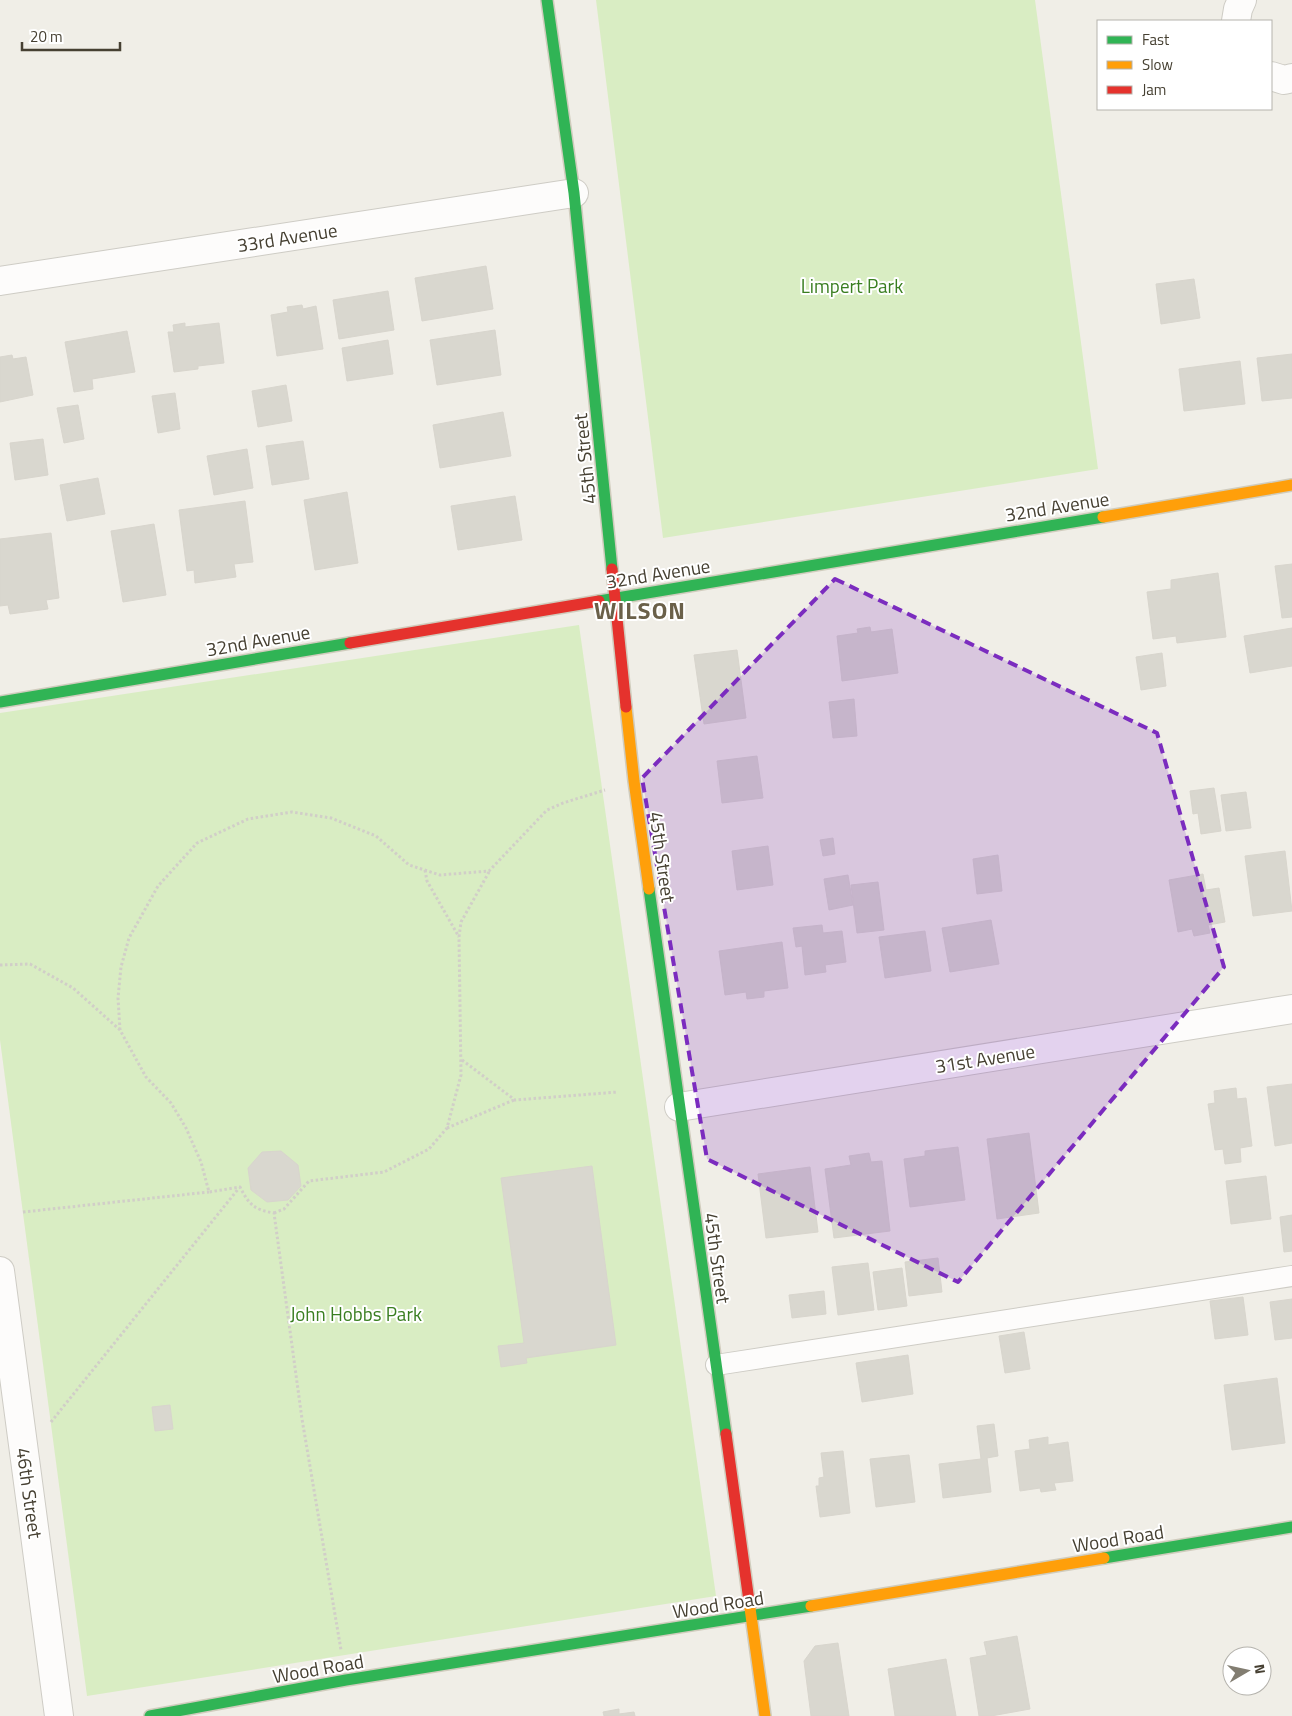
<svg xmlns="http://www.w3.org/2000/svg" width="1292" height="1716" viewBox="0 0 1292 1716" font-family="'Titillium Web',sans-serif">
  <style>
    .green { fill: #d9edc3 }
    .building { fill: #d9d7cf; stroke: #d8d5cd }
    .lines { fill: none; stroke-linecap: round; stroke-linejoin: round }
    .lane-casing { stroke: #ceccc5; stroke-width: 22 }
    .street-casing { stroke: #ceccc5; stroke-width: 30 }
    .fast-casing { stroke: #d0ccbd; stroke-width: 14 }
    .slow-casing { stroke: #d0ccbd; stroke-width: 14 }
    .jam-casing { stroke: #d0ccbd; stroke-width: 14 }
    .path { stroke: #d1cec8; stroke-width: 3; stroke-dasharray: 2.5 2.5; stroke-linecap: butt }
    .lane { stroke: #fdfcfb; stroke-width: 20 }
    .street { stroke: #fdfcfb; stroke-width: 28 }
    .fast { stroke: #30b455; stroke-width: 11 }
    .slow { stroke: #ff9f0a; stroke-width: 11 }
    .jam { stroke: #e5322d; stroke-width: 11 }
    .marked { fill: #7b2cbf; fill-opacity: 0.2; stroke: #7b2cbf; stroke-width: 4; stroke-dasharray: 10 6; stroke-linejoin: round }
    .labels { text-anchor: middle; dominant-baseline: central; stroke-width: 4; stroke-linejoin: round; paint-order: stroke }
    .street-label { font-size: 19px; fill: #464032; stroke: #fff }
    .park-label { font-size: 19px; fill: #397e20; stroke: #fff }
    .district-label { font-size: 24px; font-weight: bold; letter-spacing: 1px; fill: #6a6049; stroke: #fff }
  </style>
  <rect width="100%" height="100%" fill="#f0eee7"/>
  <!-- green -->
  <g class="green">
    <polygon points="596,0 1035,0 1098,469 663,538"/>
    <polygon points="579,625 716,1596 87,1696 0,1040 0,713"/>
  </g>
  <!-- building -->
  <g class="building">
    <polygon points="486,266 493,309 422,321 415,278"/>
    <polygon points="1194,279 1200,318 1161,324 1156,284"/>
    <polygon points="388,291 394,330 339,339 333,300"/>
    <polygon points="302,305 303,309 316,306 323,349 277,356 271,315 288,312 287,307"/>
    <polygon points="185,323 185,327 219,323 224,363 198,366 198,369 174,372 168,332 174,332 173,325"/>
    <polygon points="495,330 501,375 437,385 430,340"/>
    <polygon points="127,331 135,372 92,379 93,389 74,392 65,342"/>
    <polygon points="388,340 393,374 347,381 342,348"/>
    <polygon points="1292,354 1292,398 1262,401 1257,358"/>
    <polygon points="12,355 13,359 26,357 33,395 0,402 0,357"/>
    <polygon points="1240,361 1245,404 1184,411 1179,369"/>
    <polygon points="286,385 292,421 258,427 252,391"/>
    <polygon points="175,393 180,429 158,433 152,396"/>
    <polygon points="78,405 84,439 64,443 57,408"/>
    <polygon points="503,412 511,456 440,468 433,425"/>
    <polygon points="43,439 48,475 15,480 10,443"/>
    <polygon points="303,441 309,479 272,485 266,446"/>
    <polygon points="247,449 253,488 214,495 207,456"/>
    <polygon points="98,478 105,514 67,521 60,485"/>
    <polygon points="347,492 358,563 315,570 304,500"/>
    <polygon points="515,496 522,540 458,550 451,506"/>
    <polygon points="245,501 253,562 234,564 236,577 195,583 194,570 187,571 179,510"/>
    <polygon points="154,524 166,595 123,602 111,531"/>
    <polygon points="51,533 59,598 46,600 48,609 10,614 8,605 0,606 0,539"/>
    <polygon points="1292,564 1292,617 1282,618 1275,566"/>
    <polygon points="1218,573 1226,637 1177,643 1176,636 1153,639 1147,592 1171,589 1171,580"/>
    <polygon points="870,627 871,632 892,629 898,673 842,681 837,636 858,633 857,629"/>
    <polygon points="1292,628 1292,666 1250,673 1244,636"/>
    <polygon points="737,650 746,718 704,724 694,655"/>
    <polygon points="1162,653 1166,686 1141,690 1136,657"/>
    <polygon points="854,699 857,736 833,738 829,702"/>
    <polygon points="757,756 763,798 722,803 717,761"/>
    <polygon points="1214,788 1221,831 1201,834 1198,813 1193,814 1190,791"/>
    <polygon points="1246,792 1251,828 1226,831 1221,795"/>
    <polygon points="833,838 835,854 823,856 820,840"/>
    <polygon points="768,846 773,885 737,890 732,851"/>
    <polygon points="1285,851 1292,911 1253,916 1245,856"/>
    <polygon points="998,855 1002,891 977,894 973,859"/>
    <polygon points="1203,874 1206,890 1219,888 1225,922 1208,925 1210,933 1194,936 1192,929 1178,932 1169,880"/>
    <polygon points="848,875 853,905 829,910 824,879"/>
    <polygon points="878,882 884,930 857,933 851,885"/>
    <polygon points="991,920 999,964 950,972 942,928"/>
    <polygon points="822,925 823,933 842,931 846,962 825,965 826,972 805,975 802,946 796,947 793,928"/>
    <polygon points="925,931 931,971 885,978 879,937"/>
    <polygon points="782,942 788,988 764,991 764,997 747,999 746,992 725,995 719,951"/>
    <polygon points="1292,1084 1292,1143 1275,1146 1267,1087"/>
    <polygon points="1236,1088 1237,1099 1246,1098 1252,1146 1240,1148 1241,1162 1225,1164 1223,1149 1215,1150 1208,1104 1215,1103 1214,1091"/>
    <polygon points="1029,1133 1039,1213 997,1219 987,1139"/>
    <polygon points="958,1147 965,1200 910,1207 904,1159 925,1156 925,1151"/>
    <polygon points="281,1151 298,1165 301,1186 288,1200 267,1202 251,1190 248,1168 262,1152"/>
    <polygon points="869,1153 871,1162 882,1161 890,1231 834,1238 825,1169 851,1165 849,1156"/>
    <polygon points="592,1166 616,1345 526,1358 527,1363 501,1367 498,1346 524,1343 501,1178"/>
    <polygon points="810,1167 818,1232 766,1238 758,1174"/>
    <polygon points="1266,1176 1271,1219 1231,1224 1226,1181"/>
    <polygon points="1292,1215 1292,1251 1284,1252 1280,1217"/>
    <polygon points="938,1258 942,1292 909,1296 905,1262"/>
    <polygon points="868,1263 874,1310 838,1315 832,1267"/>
    <polygon points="902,1268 907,1306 878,1310 873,1272"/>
    <polygon points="824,1291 826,1314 792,1318 789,1295"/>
    <polygon points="1243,1297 1248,1335 1215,1339 1210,1301"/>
    <polygon points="1292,1299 1292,1338 1275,1340 1270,1302"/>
    <polygon points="1024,1332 1030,1369 1005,1373 999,1336"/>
    <polygon points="908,1355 913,1394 862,1402 856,1363"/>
    <polygon points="1277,1378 1285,1443 1232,1450 1224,1385"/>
    <polygon points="170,1405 173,1429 155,1431 152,1407"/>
    <polygon points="994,1424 998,1456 987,1458 991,1492 943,1498 939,1464 981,1459 977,1426"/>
    <polygon points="1048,1437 1048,1445 1068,1442 1073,1481 1054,1483 1056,1490 1041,1492 1040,1488 1020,1491 1015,1451 1030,1449 1029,1440"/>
    <polygon points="843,1451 850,1513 820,1517 816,1486 819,1486 819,1478 824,1477 821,1453"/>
    <polygon points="909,1455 915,1502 876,1507 870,1459"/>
    <polygon points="1017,1636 1030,1709 991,1716 979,1716 970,1658 987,1655 984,1642"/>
    <polygon points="838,1643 849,1716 811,1716 804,1661 815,1646"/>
    <polygon points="946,1659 956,1716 895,1716 888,1669"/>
    <polygon points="619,1709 619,1714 634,1712 635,1716 604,1716 603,1712"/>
  </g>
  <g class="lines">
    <defs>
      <polyline id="lane" points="716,1365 1292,1276"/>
      <g id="street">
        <polyline points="1236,21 1238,9 1242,0"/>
        <polyline points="1271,76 1284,80 1292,78"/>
        <polyline points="0,281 574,193"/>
        <polyline points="679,1107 1292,1009"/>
        <polyline points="0,1271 59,1716"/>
      </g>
      <g id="fast">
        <polyline points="547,0 574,193 612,569"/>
        <polyline points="599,601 1103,517"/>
        <polyline points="0,702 350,643"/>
        <polyline points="649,889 726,1434"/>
        <polyline points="1104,1558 1292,1527"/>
        <polyline points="150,1716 346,1680 811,1606"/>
      </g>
      <g id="slow">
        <polyline points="1103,517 1292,485"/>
        <polyline points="626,707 634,781 649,889"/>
        <polyline points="749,1601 765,1716"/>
        <polyline points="811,1606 1104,1558"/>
      </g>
      <g id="jam">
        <polyline points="612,569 626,707"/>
        <polyline points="350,643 599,601"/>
        <polyline points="726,1434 749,1601"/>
      </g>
    </defs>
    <!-- lane casing -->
    <use href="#lane" class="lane-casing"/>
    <!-- street casing -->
    <use href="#street" class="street-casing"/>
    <!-- fast casing -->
    <use href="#fast" class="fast-casing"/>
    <!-- slow casing -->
    <use href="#slow" class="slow-casing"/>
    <!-- jam casing -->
    <use href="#jam" class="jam-casing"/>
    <!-- path -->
    <g class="path">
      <polyline points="425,870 427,881 459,937"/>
      <path d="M0,965L30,964L73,988L120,1030L146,1077L171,1103L186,1128L201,1162L209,1192L240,1187C249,1205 255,1210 274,1213L302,1419L341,1650"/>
      <polyline points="120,1030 118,998 121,967 129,938 158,886 197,843 248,819 292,812 331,818 376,836 409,865 440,875 489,871 547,810 563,803 605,790"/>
      <polyline points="462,1060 515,1100 618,1092"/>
      <polyline points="447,1128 514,1100"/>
      <polyline points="23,1212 209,1192"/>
      <polyline points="274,1213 284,1209 309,1181 384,1172 429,1149 447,1128 461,1075 459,937 461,922 489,872"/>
      <polyline points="51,1422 239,1188"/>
    </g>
    <!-- lane -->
    <use href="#lane" class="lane"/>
    <!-- street -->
    <use href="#street" class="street"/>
    <!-- fast -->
    <use href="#fast" class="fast"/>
    <!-- slow -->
    <use href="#slow" class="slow"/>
    <!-- jam -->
    <use href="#jam" class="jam"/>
  </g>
  <!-- marked area -->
  <path class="marked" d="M835,579L1157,733L1224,967L958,1282L707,1159L642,778Z"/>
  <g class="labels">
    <!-- street labels -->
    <g class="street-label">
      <text transform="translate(287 237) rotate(-9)">33rd Avenue</text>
      <text transform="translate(584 459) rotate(-96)">45th Street</text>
      <text transform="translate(1057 506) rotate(-9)">32nd Avenue</text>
      <text transform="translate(658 573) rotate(-9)">32nd Avenue</text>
      <text transform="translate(258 640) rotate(-10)">32nd Avenue</text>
      <text transform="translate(663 857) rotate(82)">45th Street</text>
      <text transform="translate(985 1058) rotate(-9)">31st Avenue</text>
      <text transform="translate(718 1258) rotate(82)">45th Street</text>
      <text transform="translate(30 1493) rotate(82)">46th Street</text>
      <text transform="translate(1118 1538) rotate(-9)">Wood Road</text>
      <text transform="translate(718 1604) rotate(-9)">Wood Road</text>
      <text transform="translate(318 1668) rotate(-10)">Wood Road</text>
    </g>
    <!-- park labels -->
    <g class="park-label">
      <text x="852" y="285">Limpert Park</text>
      <text x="356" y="1313">John Hobbs Park</text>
    </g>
    <!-- district labels -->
    <g class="district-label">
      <text x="640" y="610">WILSON</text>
    </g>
  </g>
  <!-- legend -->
  <rect x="1097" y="20" width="175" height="90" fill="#ffffff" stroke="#b5b3ad"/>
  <rect x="1107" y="36" width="25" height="8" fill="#30b455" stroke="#b5b3ad"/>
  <text x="1142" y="45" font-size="15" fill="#464032">Fast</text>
  <rect x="1107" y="61" width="25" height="8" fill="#ff9f0a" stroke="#b5b3ad"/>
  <text x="1142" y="70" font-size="15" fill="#464032">Slow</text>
  <rect x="1107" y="86" width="25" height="8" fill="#e5322d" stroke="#b5b3ad"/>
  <text x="1142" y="95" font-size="15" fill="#464032">Jam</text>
  <!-- north arrow -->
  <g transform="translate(1247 1671) rotate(81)"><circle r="24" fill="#ffffff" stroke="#b5b3ad"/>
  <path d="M0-4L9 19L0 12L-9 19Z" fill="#827d71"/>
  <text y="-8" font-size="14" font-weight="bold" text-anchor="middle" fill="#464032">N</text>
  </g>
  <!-- scale -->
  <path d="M22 42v8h98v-8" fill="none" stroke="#464032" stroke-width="2.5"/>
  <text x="30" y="42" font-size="15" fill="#464032" stroke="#ffffff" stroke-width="4" paint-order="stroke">20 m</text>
</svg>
